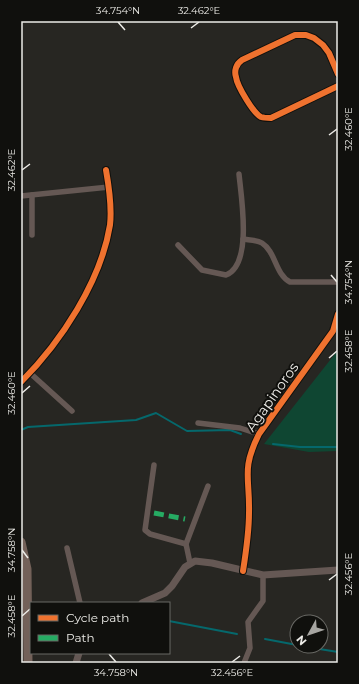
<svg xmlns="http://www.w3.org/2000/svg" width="359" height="684" viewBox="0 0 359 684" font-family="Montserrat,sans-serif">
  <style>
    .green { fill: #0f4632 }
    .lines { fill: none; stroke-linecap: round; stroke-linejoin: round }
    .stream { stroke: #05686c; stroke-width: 2 }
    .minor { stroke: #655854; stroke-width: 5.5 }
    .tertiary { stroke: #655854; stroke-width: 7 }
    .primary { stroke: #736159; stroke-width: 9 }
    .quiet { stroke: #26ab63; stroke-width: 5; stroke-dasharray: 10 5; stroke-linecap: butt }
    .cycleway-casing { stroke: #10100d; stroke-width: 8 }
    .cycleway { stroke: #ef722f; stroke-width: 6 }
    .ticks { fill: none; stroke: #ecebe7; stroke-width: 1.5 }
    .labels { text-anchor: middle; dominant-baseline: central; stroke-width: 4; stroke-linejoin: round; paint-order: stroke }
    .street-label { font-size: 14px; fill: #ecebe7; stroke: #10100d }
    .neatline { fill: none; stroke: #ecebe7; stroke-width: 1.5 }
    .ticks-label { font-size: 10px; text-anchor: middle; fill: #ecebe7 }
  </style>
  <rect width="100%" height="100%" fill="#272622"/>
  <!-- green -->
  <polygon class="green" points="338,350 338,451 309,452 264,444"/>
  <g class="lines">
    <!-- stream -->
    <g class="stream">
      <polyline points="21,430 28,427 136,420 156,413 187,431 230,430 241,434"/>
      <polyline points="273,444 300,447 338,447"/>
      <polyline points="169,621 237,634"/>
      <polyline points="265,639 297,645"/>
      <polyline points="301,646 338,652"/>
    </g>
    <!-- minor -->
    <g class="minor">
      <path d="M338,74L329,53L323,45L314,38L306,35H295L242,60C236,64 234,71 236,77C237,86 254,114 261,117C264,118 268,118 271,118L338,86"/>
      <polyline points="21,196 109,187"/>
      <polyline points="32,235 32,195"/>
      <path d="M243,239C249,240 257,240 262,243C276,252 275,274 290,282H338"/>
      <path d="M178,245L202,270L226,275C253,265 241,196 239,174"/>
      <polyline points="30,373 72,411"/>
      <path d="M21,382C61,342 101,281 110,225C112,208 109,187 106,170"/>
      <polyline points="198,423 240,428 259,434"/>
      <polyline points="154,465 145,530 150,534 186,544"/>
      <polyline points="67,548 80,603"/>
      <polyline points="190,563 186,544 208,486"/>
      <path d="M243,571C246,552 249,532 249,513C250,477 241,470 259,434L333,331L338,314"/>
      <polyline points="244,663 250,648 248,622 263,601 263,575"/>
    </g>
    <!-- tertiary -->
    <g class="tertiary">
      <polyline points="142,603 165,593 172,586 185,567 195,561 212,563 263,575 338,570"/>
      <polyline points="76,663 79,653"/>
    </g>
    <!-- primary -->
    <polyline class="primary" points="21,542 27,569 28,663"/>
    <!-- quiet -->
    <polyline class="quiet" points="154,513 185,519"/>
    <defs>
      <g id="cycleway">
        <path d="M338,74L329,53L323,45L314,38L306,35H295L242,60C236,64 234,71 236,77C237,86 254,114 261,117C264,118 268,118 271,118L338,86"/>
        <path d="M21,382C61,342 101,281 110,225C112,208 109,187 106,170"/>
        <path d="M243,571C246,552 249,532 249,513C250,477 241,470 259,434L333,331L338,314"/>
      </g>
    </defs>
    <!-- cycleway casing -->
    <use href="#cycleway" class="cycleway-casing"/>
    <!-- cycleway -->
    <use href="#cycleway" class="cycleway"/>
  </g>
  <!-- ticks -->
  <path class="ticks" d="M118,22L125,30M191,28L199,22M329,135L337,129M22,170L30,164M331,275L337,282M329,358L337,351M22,393L30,386M22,550L28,558M329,580L337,574M22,616L30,609M109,654L116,662M232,662L240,656"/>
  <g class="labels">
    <!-- street labels -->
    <g class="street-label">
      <text transform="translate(272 397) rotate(-55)">Agapinoros</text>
    </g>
  </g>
  <!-- border -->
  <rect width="359" height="684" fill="none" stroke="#10100d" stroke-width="44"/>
  <!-- legend -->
  <rect x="30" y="602" width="140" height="52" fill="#10100d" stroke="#686864"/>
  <rect x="38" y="615" width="20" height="6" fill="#ef722f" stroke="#686864"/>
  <text x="66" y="622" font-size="12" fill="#ecebe7">Cycle path</text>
  <rect x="38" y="635" width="20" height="6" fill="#26ab63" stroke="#686864"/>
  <text x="66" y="642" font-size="12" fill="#ecebe7">Path</text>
  <!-- north arrow -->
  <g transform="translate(309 634) rotate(230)"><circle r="19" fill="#10100d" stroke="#686864"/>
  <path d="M0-3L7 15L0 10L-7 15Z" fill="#a7a6a2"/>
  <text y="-6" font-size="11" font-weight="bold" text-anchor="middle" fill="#ecebe7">N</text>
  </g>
  <rect x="22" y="22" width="315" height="640" class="neatline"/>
  <g class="ticks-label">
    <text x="118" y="14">34.754°N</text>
    <text x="199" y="14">32.462°E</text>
    <text transform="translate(348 129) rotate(-90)" y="4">32.460°E</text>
    <text transform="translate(11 170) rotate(-90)" y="4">32.462°E</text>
    <text transform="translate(348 282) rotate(-90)" y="4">34.754°N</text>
    <text transform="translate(348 351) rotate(-90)" y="4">32.458°E</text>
    <text transform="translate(11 393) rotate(-90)" y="4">32.460°E</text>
    <text transform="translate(11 550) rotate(-90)" y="4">34.758°N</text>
    <text transform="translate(348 574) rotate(-90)" y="4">32.456°E</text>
    <text transform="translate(11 616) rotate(-90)" y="4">32.458°E</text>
    <text x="116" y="676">34.758°N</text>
    <text x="232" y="676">32.456°E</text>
  </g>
</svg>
